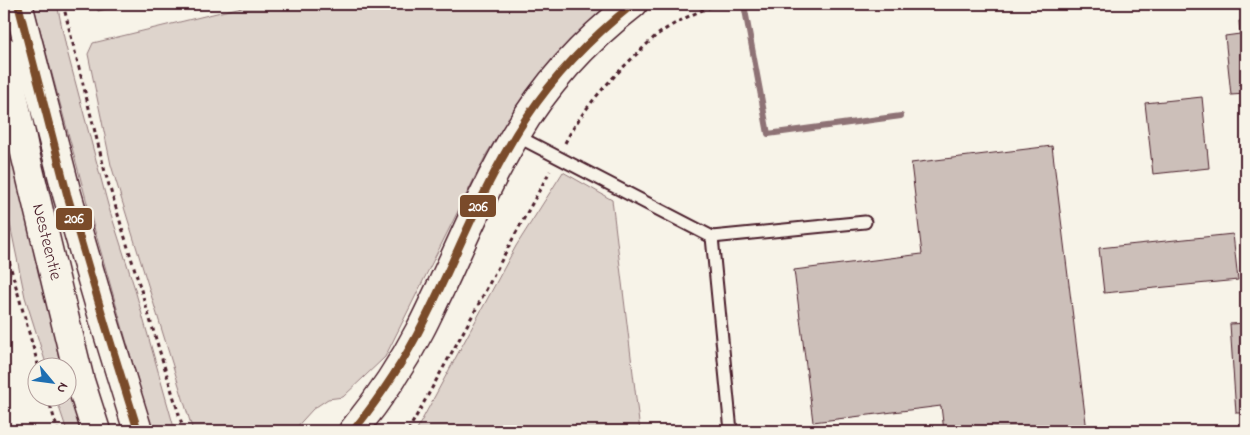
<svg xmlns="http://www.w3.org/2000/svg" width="1250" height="435" viewBox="0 0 1250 435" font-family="'Indie Flower',sans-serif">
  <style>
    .green { fill: #ded4cc; stroke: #947a7c }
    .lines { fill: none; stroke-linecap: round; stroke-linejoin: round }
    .stream { stroke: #8e7275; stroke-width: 6 }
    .building { fill: #ccbfb9; stroke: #4a1f2b }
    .service-casing { stroke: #4a1f2b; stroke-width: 15 }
    .secondary-casing { stroke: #4a1f2b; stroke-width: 31 }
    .primary-casing { stroke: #4a1f2b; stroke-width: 31 }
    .path { stroke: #4a1f2b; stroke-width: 3; stroke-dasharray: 4 4; stroke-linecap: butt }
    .service { stroke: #f7f3e8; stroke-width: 11 }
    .secondary { stroke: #f7f3e8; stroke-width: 28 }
    .primary { stroke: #f7f3e8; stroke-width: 28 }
    .bus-1-casing { stroke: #f7f3e8; stroke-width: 11 }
    .bus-1 { stroke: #7a4b2a; stroke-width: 8 }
    .labels { text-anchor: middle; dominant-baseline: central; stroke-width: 4.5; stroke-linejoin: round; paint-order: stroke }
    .street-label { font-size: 18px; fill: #4a1f2b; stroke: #f7f3e8 }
    .line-badge { stroke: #f7f3e8; stroke-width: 2 }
    .badge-label { font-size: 14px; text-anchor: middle; font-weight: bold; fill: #fff }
  </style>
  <rect width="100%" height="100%" fill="#f7f3e8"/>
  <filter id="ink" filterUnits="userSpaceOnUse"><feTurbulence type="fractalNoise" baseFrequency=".02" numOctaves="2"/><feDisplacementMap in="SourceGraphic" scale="10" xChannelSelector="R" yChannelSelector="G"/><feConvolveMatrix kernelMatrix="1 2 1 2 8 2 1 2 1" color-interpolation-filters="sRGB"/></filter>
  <g filter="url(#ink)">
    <!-- green -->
    <g class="green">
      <polygon points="33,4 57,4 66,47 108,205 134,286 175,431 152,431 89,210"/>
      <polygon points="96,4 127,4 98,11"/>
      <polygon points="254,4 610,4 597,14 535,80 487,153 385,357 343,397 328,399 313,409 293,431 193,431 111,165 88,54 93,43"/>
      <polygon points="4,101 67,367 47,367 25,297 6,205 4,165"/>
      <polygon points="563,172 612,200 640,431 416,431 516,246"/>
      <polygon points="68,370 85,431 67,431 56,398 68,398"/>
    </g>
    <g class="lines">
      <!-- stream -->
      <polyline class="stream" points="745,10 768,134 901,116"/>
    </g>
    <!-- building -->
    <g class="building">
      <polygon points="1246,20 1246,94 1231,95 1225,36 1240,34 1239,21"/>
      <polygon points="1202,97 1209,168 1153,174 1145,103"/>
      <polygon points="1052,146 1087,431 944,431 941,406 813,422 794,270 922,254 911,163"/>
      <polygon points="1233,234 1238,280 1104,293 1099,248"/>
      <polygon points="1246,323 1246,413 1236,413 1230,324"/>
    </g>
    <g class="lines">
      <defs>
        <g id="service">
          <polyline points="515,135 712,237 731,431"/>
          <polyline points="712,237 865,222"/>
        </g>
        <path id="secondary" d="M353,431C379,399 401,367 420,330C427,317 433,303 440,289C464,238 486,185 515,136C545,85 586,40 633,4"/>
        <g id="primary">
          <polyline points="18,4 67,194 105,324 138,431"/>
          <polyline points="4,51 25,153 59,295 80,381 96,431"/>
        </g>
      </defs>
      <!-- service casing -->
      <use href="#service" class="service-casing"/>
      <!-- secondary casing -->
      <use href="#secondary" class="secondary-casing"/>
      <!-- primary casing -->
      <use href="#primary" class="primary-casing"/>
      <!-- path -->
      <g class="path">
        <polyline points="63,4 105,172 184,431"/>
        <path d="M565,143C582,109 612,77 640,51C645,46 651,40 657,35C675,22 698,11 719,4"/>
        <polyline points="4,238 6,251 39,368"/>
        <polyline points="48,398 58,431"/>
        <polyline points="307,431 309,429"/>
        <polyline points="408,431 476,309 511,242 550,171"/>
      </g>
      <!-- service -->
      <use href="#service" class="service"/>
      <!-- secondary -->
      <use href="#secondary" class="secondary"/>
      <!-- primary -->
      <use href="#primary" class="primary"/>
      <defs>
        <g id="bus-1">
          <polyline points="18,4 67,194 105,324 138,431"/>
          <path d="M353,431C380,397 404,362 423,323C458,255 484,181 527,117C556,73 592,37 633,4"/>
        </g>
      </defs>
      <!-- bus-1 casing -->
      <use href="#bus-1" class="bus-1-casing"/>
      <!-- bus-1 -->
      <use href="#bus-1" class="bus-1"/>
    </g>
  </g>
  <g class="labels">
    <!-- street labels -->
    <g class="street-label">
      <text transform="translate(46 242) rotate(76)">Nesteentie</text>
    </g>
  </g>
  <g class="line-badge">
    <rect x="459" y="194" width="38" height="24" rx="5" fill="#7a4b2a"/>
    <rect x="55" y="207" width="38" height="24" rx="5" fill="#7a4b2a"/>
  </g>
  <g class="badge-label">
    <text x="478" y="211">206</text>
    <text x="74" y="223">206</text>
  </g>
  <!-- margin -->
  <rect width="1250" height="435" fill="none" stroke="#f7f3e8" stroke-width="20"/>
  <rect x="10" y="10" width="1230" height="415" fill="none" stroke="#4a1f2b" stroke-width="2" filter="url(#ink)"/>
  <!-- north arrow -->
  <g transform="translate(52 382) rotate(119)"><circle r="24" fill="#f7f3e8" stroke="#b29e9c"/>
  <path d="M0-4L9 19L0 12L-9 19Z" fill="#1f6fb2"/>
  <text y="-8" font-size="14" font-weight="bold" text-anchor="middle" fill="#4a1f2b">N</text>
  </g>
</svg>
